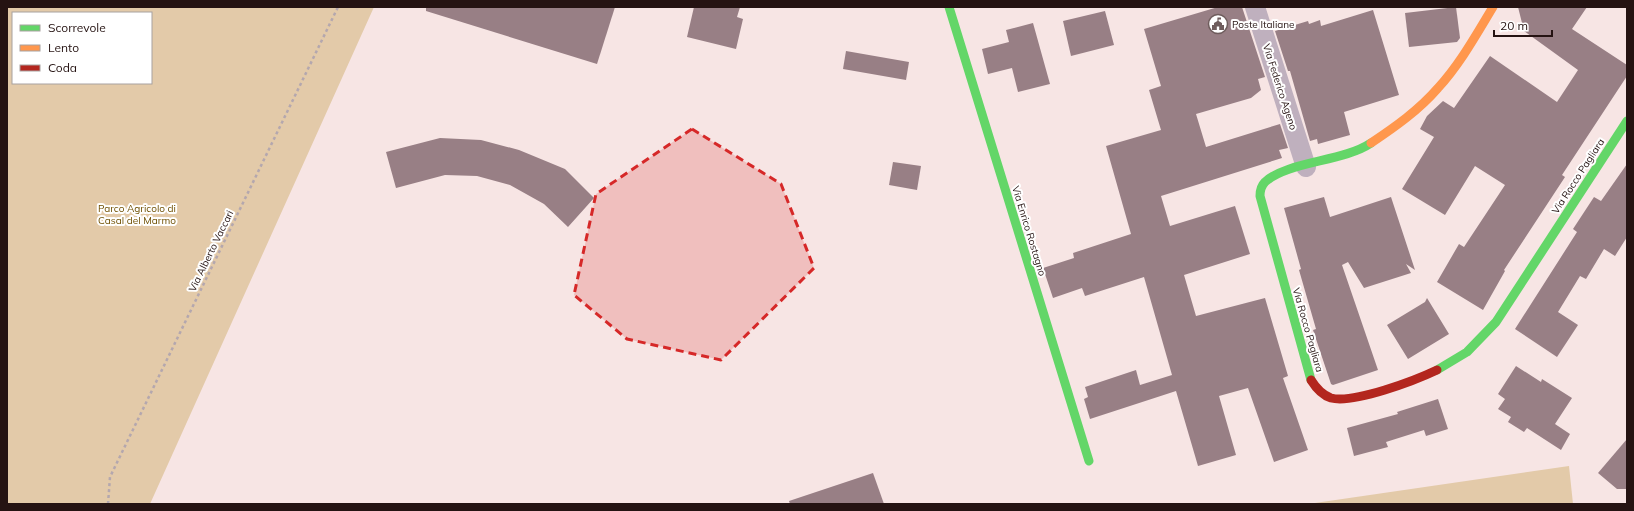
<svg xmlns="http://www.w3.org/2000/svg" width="1634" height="511" viewBox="0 0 1634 511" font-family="Mulish,sans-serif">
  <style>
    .green { fill: #e3caa9; fill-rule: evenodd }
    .building { fill: #987f85 }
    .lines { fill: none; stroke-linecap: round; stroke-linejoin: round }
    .path { stroke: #b4a7ae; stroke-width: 2.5; stroke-dasharray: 3 3; stroke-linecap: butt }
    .street { stroke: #bfb0be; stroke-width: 20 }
    .fast { stroke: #63d668; stroke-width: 9 }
    .slow { stroke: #ff974d; stroke-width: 9 }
    .jam { stroke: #b3261e; stroke-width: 9 }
    .marked { fill: #d62828; fill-opacity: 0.2; stroke: #d62828; stroke-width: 3; stroke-dasharray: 8 5; stroke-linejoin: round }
    .labels { text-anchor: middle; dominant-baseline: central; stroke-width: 4; stroke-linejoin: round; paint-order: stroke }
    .poi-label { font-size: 10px; fill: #251312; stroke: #fff; text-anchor: start }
    .street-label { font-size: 10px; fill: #251312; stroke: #fff }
    .park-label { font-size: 10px; fill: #6e4f00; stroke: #fff }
  </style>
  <rect width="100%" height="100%" fill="#f7e5e4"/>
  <!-- green -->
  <g class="green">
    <path d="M7,7H374L150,504H7ZM13,13H151V83H13Z"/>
    <polygon points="1569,466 1573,504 1308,504"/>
  </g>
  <!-- building -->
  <g class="building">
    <polygon points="426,7 615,7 597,64 426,11"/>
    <polygon points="694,7 740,7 737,17 743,19 736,49 687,37"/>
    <polygon points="1218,7 1242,7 1265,77 1258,79 1261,90 1251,98 1196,114 1206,147 1280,124 1288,148 1279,150 1282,158 1161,196 1170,226 1235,206 1250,254 1184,275 1196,316 1265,298 1288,376 1283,378 1308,450 1274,462 1248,388 1219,396 1236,455 1198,466 1176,391 1090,419 1084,399 1088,397 1085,387 1136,370 1140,385 1172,375 1144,277 1085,296 1082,288 1053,298 1043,268 1074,258 1073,253 1131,234 1106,146 1161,130 1149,90 1161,86 1144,29"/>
    <polygon points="1456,7 1460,38 1457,42 1409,47 1405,13"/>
    <polygon points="1518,7 1587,7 1572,29 1627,65 1627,76 1562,175 1565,177 1504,270 1505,271 1483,310 1437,282 1459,244 1464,247 1505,185 1475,166 1445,215 1402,189 1434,137 1420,129 1427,116 1443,101 1454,108 1490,56 1557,102 1578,70 1524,31"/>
    <polygon points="1373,10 1399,95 1344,112 1350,135 1318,144 1317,139 1310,141 1290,71 1288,71 1275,31 1308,21 1309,24 1320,20 1321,26"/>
    <polygon points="1105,11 1114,45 1071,56 1063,21"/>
    <polygon points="1033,23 1050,84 1018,92 1012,68 988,74 982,49 1009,42 1006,30"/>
    <polygon points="846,51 909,62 906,80 843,69"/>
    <polygon points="440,138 481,140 519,150 565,169 594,198 568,227 544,204 510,185 477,176 445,175 396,188 386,152"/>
    <polygon points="893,162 921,166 917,190 889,185"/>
    <polygon points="1627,164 1627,237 1615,256 1604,249 1586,279 1580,276 1558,312 1578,325 1557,357 1515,329 1577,232 1573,229 1594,197 1601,201"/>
    <polygon points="1324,197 1330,217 1391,197 1415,270 1406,264 1411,273 1364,288 1348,262 1342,265 1378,370 1333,385 1331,384 1313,330 1316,329 1299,270 1301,269 1284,208"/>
    <polygon points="1427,298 1449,334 1408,359 1387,325 1425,302"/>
    <polygon points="1516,366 1541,382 1542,379 1572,398 1555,424 1570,434 1561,450 1527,428 1524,432 1508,422 1511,417 1498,409 1505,399 1498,394"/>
    <polygon points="1438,399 1448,429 1426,436 1424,430 1386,442 1388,447 1354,456 1347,428 1398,414 1397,412"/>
    <polygon points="1627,439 1627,489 1617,489 1598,473"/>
    <polygon points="873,473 884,504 790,504 789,501"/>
  </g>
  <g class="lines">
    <!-- path -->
    <polyline class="path" points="108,504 110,477 338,7"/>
    <!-- street -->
    <polyline class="street" points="1255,7 1306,167"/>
    <!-- fast -->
    <g class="fast">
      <polyline points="949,7 1089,461"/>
      <polyline points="1437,370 1467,352 1496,322 1627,121"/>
      <path d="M1311,380L1260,196C1260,191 1261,186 1265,182C1288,161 1343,162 1371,143"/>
    </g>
    <!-- slow -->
    <path class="slow" d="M1371,143C1395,127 1419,110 1438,88C1460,64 1476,35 1493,7"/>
    <!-- jam -->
    <path class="jam" d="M1311,380C1316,388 1322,395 1331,398C1354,404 1416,380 1437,370"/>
  </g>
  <!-- marked area -->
  <path class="marked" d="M692,129L781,184L814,268L721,360L627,339L574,295L596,194Z"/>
  <!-- icons -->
  <defs>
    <symbol id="civic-ring" viewBox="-11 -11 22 22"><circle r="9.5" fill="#fff" stroke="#6e5c5c" stroke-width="1.5"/><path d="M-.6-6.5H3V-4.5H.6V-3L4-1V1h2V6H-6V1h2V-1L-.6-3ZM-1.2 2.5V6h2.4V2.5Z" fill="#6e5c5c"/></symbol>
  </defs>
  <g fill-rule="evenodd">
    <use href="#civic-ring" x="1207" y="13" width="22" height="22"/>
  </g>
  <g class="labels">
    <!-- poi labels -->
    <g class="poi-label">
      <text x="1232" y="24">Poste Italiane</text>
    </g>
    <!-- street labels -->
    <g class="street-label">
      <text transform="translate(1280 87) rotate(72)">Via Federico Ageno</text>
      <text transform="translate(1578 176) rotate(-57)">Via Rocco Pagliara</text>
      <text transform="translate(1029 231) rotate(73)">Via Enrico Rostagno</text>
      <text transform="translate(211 251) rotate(-64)">Via Alberto Vaccari</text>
      <text transform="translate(1308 330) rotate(74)">Via Rocco Pagliara</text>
    </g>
    <!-- park labels -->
    <g class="park-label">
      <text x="137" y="208">Parco Agricolo di<tspan x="137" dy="12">Casal del Marmo</tspan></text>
    </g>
  </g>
  <!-- border -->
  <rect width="1634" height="511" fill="none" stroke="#251312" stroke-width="16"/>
  <!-- legend -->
  <rect x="12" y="12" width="140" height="72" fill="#ffffff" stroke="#a8a1a0"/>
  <rect x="20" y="25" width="20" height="6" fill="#63d668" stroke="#a8a1a0"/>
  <text x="48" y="32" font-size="12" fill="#251312">Scorrevole</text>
  <rect x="20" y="45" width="20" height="6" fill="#ff974d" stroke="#a8a1a0"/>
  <text x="48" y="52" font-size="12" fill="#251312">Lento</text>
  <rect x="20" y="65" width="20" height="6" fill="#b3261e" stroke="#a8a1a0"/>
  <text x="48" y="72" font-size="12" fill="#251312">Coda</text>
  <!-- scale -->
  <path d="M1494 30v6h58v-6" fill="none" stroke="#251312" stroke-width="2"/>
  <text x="1500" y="30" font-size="12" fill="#251312" stroke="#ffffff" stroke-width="3" paint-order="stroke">20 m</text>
</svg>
